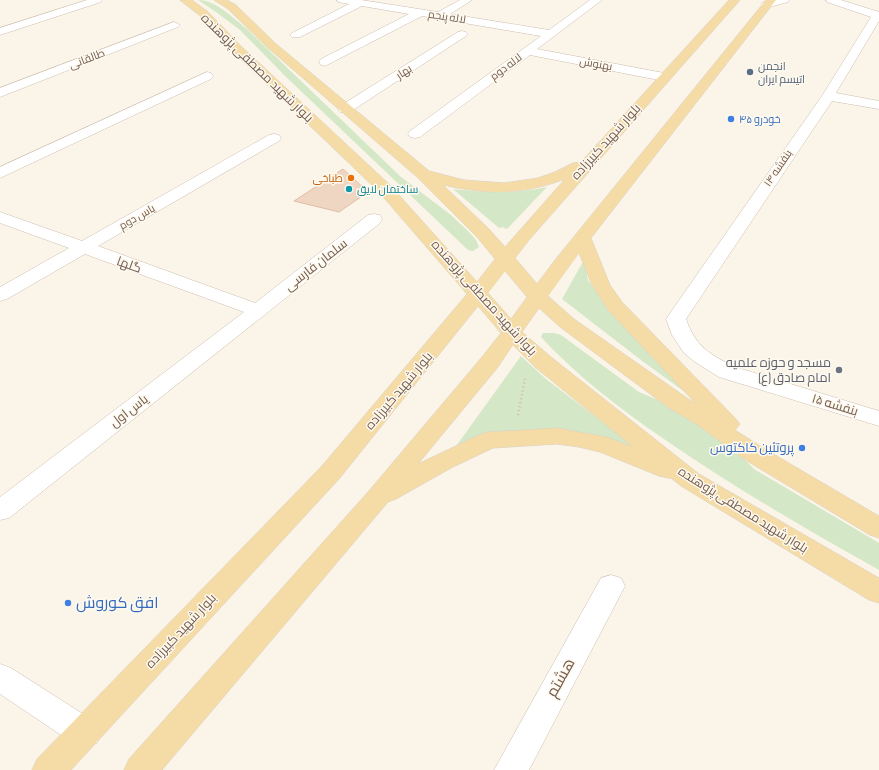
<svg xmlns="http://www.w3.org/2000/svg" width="879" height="770" viewBox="0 0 879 770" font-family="'Sofia Sans Condensed',Cairo,sans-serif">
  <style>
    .green { fill: #d4e8c7 }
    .building { fill: #efd6c2; stroke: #e1bda3 }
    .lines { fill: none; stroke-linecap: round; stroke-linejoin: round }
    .minor-casing { stroke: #cdbdaf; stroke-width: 1 }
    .major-casing { stroke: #d8d2cd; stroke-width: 1 }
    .path { stroke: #d4b9a5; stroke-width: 2.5; stroke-dasharray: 1 3; stroke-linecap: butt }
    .minor { fill: #fff; fill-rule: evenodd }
    .major { fill: #f5dba6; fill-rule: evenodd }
    .service-dot { fill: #5c6f8a; stroke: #fef9ef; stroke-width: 1.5 }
    .shop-dot { fill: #3f7fe0; stroke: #fef9ef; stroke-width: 1.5 }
    .food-dot { fill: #e8710a; stroke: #fef9ef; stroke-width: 1.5 }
    .culture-dot { fill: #0f9aa8; stroke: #fef9ef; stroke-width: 1.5 }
    .worship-dot { fill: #6b7280; stroke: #fef9ef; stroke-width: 1.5 }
    .labels { text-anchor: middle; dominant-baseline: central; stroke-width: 3; stroke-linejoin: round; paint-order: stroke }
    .far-street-label { font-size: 11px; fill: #745d4e; stroke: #fef9ef }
    .far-service-label { font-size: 11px; fill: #4e5e75; stroke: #fef9ef; text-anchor: start }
    .far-shop-label { font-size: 11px; fill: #366cbe; stroke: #fef9ef; text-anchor: start }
    .far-food-label { font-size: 11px; fill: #c56008; stroke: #fef9ef; text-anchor: end }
    .far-culture-label { font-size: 11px; fill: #0d838f; stroke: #fef9ef; text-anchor: start }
    .street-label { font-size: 13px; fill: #745d4e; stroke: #fef9ef }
    .worship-label { font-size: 13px; fill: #5b616d; stroke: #fef9ef; text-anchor: end }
    .shop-label { font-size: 13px; fill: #366cbe; stroke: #fef9ef; text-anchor: end }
    .near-shop-label { font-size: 16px; fill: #366cbe; stroke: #fef9ef; text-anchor: start }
    .near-street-label { font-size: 16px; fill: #745d4e; stroke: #fef9ef }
  </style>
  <rect width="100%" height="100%" fill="#fbf5e9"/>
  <!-- green -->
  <g class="green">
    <path d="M198,0C216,0 233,18 247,29L401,177L451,215L468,231L476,240L479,247L473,251L468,250L284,75L240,30L216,12Z"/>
    <path d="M547,187L508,228L506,229L503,227L499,228L453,189C489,193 511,194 547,187Z"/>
    <polygon points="584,260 588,280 604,302 708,409 641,360 562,299"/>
    <path d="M543,333H554L561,335L639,392L704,419L754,469L879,543V570C806,529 733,487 664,439C620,409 578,377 541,337Z"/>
    <polygon points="521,356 546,379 647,456 611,441 454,449"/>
  </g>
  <!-- building -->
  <polygon class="building" points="343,169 368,192 339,212 294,201"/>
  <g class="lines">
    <defs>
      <g id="minor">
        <polygon points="87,0 102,0 101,2 0,35 0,28"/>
        <polygon points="337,0 361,0 438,12 460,0 472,0 450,14 549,30 590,0 602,0 537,49 664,73 668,74 670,77 668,80 664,81 530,55 420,137 415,138 410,137 408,134 410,131 541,36 422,16 325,66 321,65 319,62 321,59 409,14 362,6 300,37 292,37 290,35 292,33 349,4 338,2"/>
        <polygon points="772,0 789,0 788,2 766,8 761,5 762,3"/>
        <path d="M826,0H841L879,12V21L836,93L879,101V109L832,101L686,319C696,347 709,354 735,367L879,411V426L719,377L695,362L684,353L672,335L666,319L822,96L871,17L827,2Z"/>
        <polygon points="174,22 180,25 178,27 0,97 0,88"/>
        <polygon points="462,31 466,32 468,34 466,36 350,112 340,112 338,109 340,106 458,32"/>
        <polygon points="207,72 211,73 213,76 211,79 0,178 0,167"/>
        <polygon points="274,134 279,135 281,138 279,141 98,246 255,303 368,215 374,214 380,215 382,219 380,223 9,518 0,520 0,497 244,312 85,254 7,299 0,301 0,287 69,248 0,223 0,212 82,241 269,135"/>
        <polygon points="611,575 621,578 625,586 529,770 494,770 601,578"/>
        <polygon points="0,664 11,668 97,723 101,733 97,743 85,748 73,743 0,694"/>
      </g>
      <path id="major" d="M180,0H192L207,11L242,47L390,185L477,282L495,259L477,237L417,177L267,47L228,9L214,0H227L236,5L275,43L429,171L464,180L504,183L538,178L555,172L573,163L581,162L729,0H740L529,240L515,258L537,284L555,260L766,0H776L591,238L610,285L622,302L736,419L740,424L735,430L765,449L879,516V538L870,535L747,461L696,424L669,408L560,327L539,308L522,332L551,357L699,474L879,578V603L869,600L681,486L671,478H668L659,476L600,452L579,447L557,444L493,448L451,468L396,499L388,502L162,770H124L129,759L368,492L482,357L501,333L478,306L339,479L71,770H32L37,759L321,467L467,294L378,191L234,53L199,15ZM565,179L505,247L489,229L443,185C487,195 523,195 565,179ZM579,253L592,285L608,310L697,405L574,319L548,296ZM505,271L527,297L511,319L488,293ZM513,345L535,367L633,447L606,437L557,428L489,432L481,434L418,464L498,367Z"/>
    </defs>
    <!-- minor casing -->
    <use href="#minor" class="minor-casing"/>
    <!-- major casing -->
    <use href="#major" class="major-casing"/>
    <!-- path -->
    <polyline class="path" points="518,415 525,379"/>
    <!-- minor -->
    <use href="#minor" class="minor"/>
    <!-- major -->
    <use href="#major" class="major"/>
  </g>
  <!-- markers -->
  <circle class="service-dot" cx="750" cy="72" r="4"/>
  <g class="shop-dot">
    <circle cx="731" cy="119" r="4"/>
    <circle cx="802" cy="448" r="4"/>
    <circle cx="68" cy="603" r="4"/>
  </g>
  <circle class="food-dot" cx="351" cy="178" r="4"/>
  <circle class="culture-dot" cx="349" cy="189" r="4"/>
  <circle class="worship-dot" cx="839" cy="370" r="4"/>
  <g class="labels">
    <!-- far-street labels -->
    <g class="far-street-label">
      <text transform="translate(447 17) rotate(9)">لاله پنجم</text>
      <text transform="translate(87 59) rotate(-21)">طالقانی</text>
      <text transform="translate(596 64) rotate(10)">بهنوش</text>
      <text transform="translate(506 67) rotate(-37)">لاله دوم</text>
      <text transform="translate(404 72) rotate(-33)">بهار</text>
      <text transform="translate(778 168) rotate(-56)">بنفشه ۱۴</text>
      <text transform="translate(137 217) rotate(-30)">یاس دوم</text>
    </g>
    <!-- far-service labels -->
    <g class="far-service-label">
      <text x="758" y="66">انجمن<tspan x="758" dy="13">اتیسم ایران</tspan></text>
    </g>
    <!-- far-shop labels -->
    <g class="far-shop-label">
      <text x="739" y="119">خودرو ۴۵</text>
    </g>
    <!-- far-food labels -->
    <g class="far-food-label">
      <text x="343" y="178">طباخی</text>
    </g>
    <!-- far-culture labels -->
    <g class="far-culture-label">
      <text x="357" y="189">ساختمان لایق</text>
    </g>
    <!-- street labels -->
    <g class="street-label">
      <text transform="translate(257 68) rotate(44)">بلوار شهید مصطفی پژوهنده</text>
      <text transform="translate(606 142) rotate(-48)">بلوار شهید کبیرزاده</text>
      <text transform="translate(129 265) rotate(20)">گلها</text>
      <text transform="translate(316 265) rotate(-38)">سلمان فارسی</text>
      <text transform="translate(484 298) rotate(48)">بلوار شهید مصطفی پژوهنده</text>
      <text transform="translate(399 391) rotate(-50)">بلوار شهید کبیرزاده</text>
      <text transform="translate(835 405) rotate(17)">بنفشه ۱۵</text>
      <text transform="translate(129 411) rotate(-38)">یاس اول</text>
      <text transform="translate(743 510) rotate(32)">بلوار شهید مصطفی پژوهنده</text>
      <text transform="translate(181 631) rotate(-47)">بلوار شهید کبیرزاده</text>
    </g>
    <!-- worship labels -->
    <g class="worship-label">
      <text x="831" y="363">مسجد و حوزه علمیه<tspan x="831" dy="15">امام صادق (ع)</tspan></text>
    </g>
    <!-- shop labels -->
    <g class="shop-label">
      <text x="794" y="448">پروتئین کاکتوس</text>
    </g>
    <!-- near-shop labels -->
    <g class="near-shop-label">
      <text x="76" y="603">افق کوروش</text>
    </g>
    <!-- near-street labels -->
    <g class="near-street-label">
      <text transform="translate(561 678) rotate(-61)">هشتم</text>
    </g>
  </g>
</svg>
